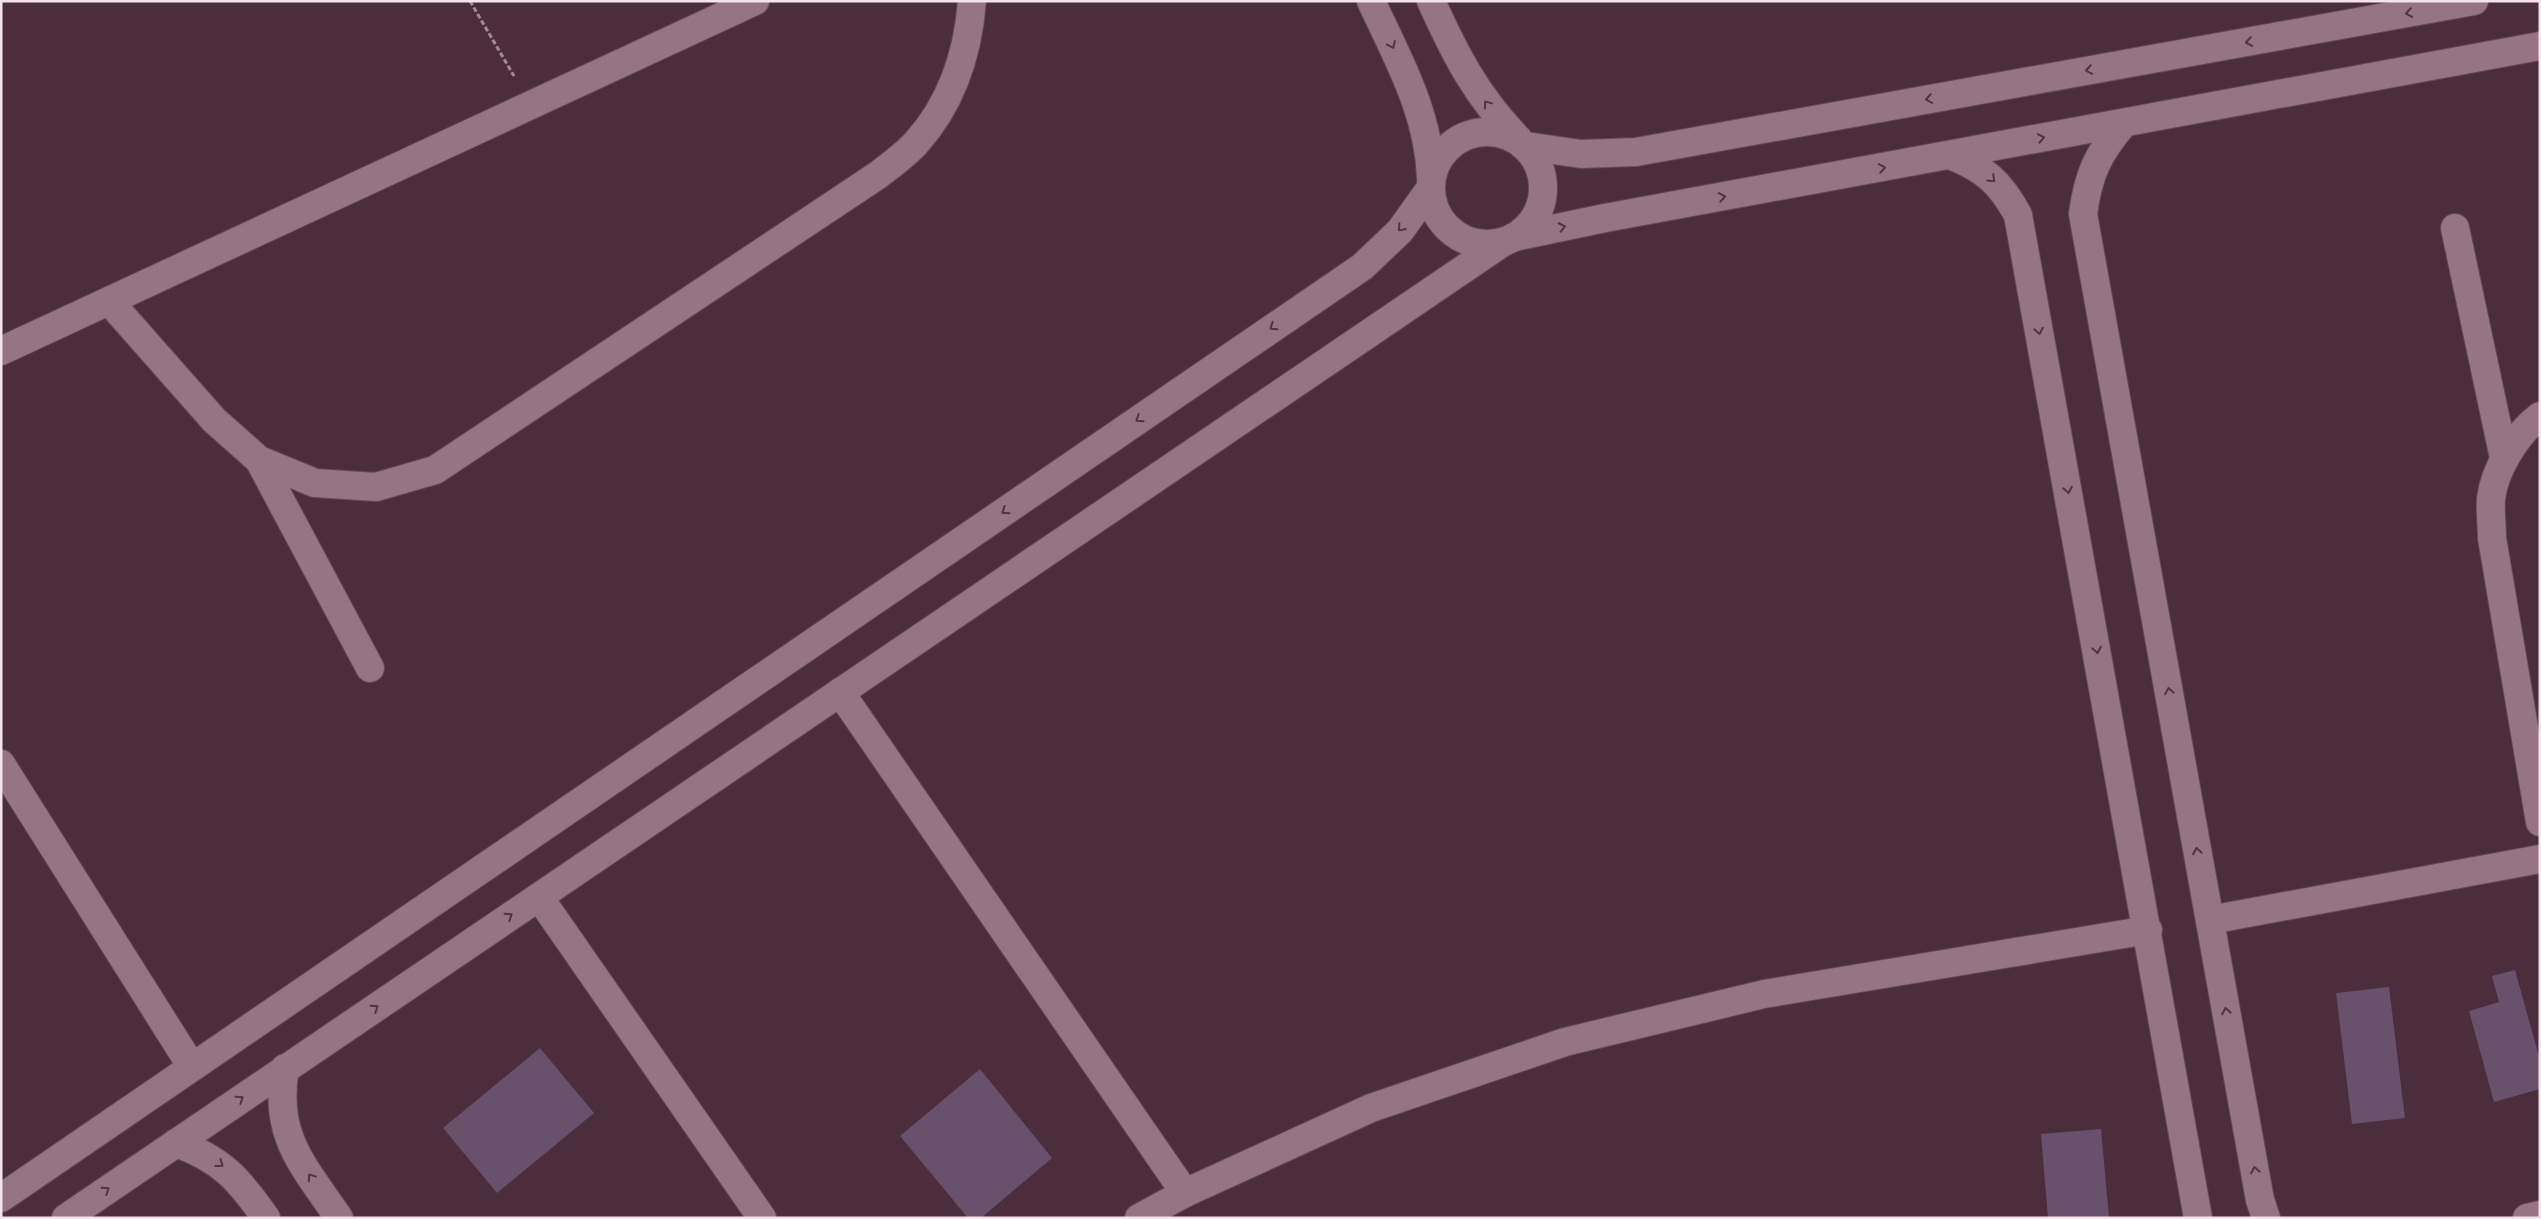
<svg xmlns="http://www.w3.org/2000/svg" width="2541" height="1219" viewBox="0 0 2541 1219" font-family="Commissioner,sans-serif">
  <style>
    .building { fill: #68516b }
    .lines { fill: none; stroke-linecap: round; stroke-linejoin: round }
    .minor-casing { stroke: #634a56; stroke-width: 30 }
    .path { stroke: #a28995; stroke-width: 3; stroke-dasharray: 5 2.5; stroke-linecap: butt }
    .minor { stroke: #977483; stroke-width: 28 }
    .oneway { stroke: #513341 }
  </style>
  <rect width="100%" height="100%" fill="#4b2d3b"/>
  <!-- building -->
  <g class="building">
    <polygon points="2515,970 2540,1060 2540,1089 2494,1102 2469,1011 2499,1002 2492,976"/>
    <polygon points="2389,987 2405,1118 2352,1124 2336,993"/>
    <polygon points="540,1048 594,1113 497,1193 443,1128"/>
    <polygon points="980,1069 1052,1158 981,1218 968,1218 900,1136"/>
    <polygon points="2101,1129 2109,1218 2048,1218 2041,1134"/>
  </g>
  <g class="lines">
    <defs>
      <g id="minor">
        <path d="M1371,1C1398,59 1429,113 1431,178"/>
        <path d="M1431,1C1456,56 1476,95 1518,139"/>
        <path d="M2124,123C2098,153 2088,175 2083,214L2260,1200L2266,1218"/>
        <circle cx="1487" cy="188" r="56"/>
        <polyline points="1526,146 1581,154 1636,152 2474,1"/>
        <path d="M1950,155C1985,169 2000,182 2018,215L2198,1218"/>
        <polyline points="2455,228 2504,458"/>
        <polyline points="1514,237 1605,218 2540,46"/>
        <path d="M109,301L214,420L259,460L315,483L376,487L435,470L878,175C891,165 905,155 916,143C952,103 968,53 972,1"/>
        <polyline points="1,351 755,1"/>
        <path d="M2540,416C2517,433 2494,470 2491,499C2490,512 2492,525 2492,538L2540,822"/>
        <polyline points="259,460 370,668"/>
        <polyline points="840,692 1185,1193"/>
        <polyline points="1,764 192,1067"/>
        <polyline points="539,897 762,1218"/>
        <polyline points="2210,920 2540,859"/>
        <path d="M285,1068C273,1136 303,1165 339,1218"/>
        <path d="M176,1143C221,1159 239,1179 266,1218"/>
        <polyline points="1,1198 1362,267 1400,231 1430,189"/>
        <polyline points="66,1218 1502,243"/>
        <polyline points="1139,1218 1185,1193 1371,1108 1565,1042 1764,994 2148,930"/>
        <polyline points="2527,1218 2540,1215"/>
      </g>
    </defs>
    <!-- minor casing -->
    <use href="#minor" class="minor-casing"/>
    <!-- path -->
    <polyline class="path" points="470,1 514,76"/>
    <!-- minor -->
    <use href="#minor" class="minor"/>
  </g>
  <!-- one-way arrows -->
  <defs><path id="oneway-chevron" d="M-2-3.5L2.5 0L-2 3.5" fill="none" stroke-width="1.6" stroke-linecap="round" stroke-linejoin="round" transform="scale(1.25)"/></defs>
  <g class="oneway">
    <use href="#oneway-chevron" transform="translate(2409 13) rotate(170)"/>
    <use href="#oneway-chevron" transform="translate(2249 42) rotate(170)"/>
    <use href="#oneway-chevron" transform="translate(1392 45) rotate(65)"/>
    <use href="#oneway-chevron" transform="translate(2089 70) rotate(170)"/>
    <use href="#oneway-chevron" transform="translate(1929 99) rotate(170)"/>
    <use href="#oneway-chevron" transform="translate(1487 104) rotate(-127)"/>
    <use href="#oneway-chevron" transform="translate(2041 138) rotate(-11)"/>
    <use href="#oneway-chevron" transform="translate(1882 168) rotate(-10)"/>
    <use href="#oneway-chevron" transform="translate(1992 179) rotate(43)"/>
    <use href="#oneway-chevron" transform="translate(1722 197) rotate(-10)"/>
    <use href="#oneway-chevron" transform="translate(1562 227) rotate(-12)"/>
    <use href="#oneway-chevron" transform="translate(1401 228) rotate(131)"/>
    <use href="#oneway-chevron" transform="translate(1273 327) rotate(146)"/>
    <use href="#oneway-chevron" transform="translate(2039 331) rotate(80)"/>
    <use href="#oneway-chevron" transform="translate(1139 419) rotate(146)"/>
    <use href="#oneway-chevron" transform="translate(2068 490) rotate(80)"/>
    <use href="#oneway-chevron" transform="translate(1005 511) rotate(146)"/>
    <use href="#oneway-chevron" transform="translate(2097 650) rotate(80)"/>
    <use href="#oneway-chevron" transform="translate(2169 691) rotate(-100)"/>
    <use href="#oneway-chevron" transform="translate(2197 851) rotate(-100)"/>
    <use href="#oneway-chevron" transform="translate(509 916) rotate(-34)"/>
    <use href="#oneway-chevron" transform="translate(375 1008) rotate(-34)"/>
    <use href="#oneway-chevron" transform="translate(2226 1011) rotate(-100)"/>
    <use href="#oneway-chevron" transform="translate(240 1099) rotate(-34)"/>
    <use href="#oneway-chevron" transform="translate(220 1164) rotate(36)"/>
    <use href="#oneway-chevron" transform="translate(2255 1170) rotate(-100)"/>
    <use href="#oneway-chevron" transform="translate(311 1177) rotate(-124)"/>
    <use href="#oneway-chevron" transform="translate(106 1190) rotate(-34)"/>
  </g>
  <!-- border -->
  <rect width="2541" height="1219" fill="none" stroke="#f6e2eb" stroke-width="5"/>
</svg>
